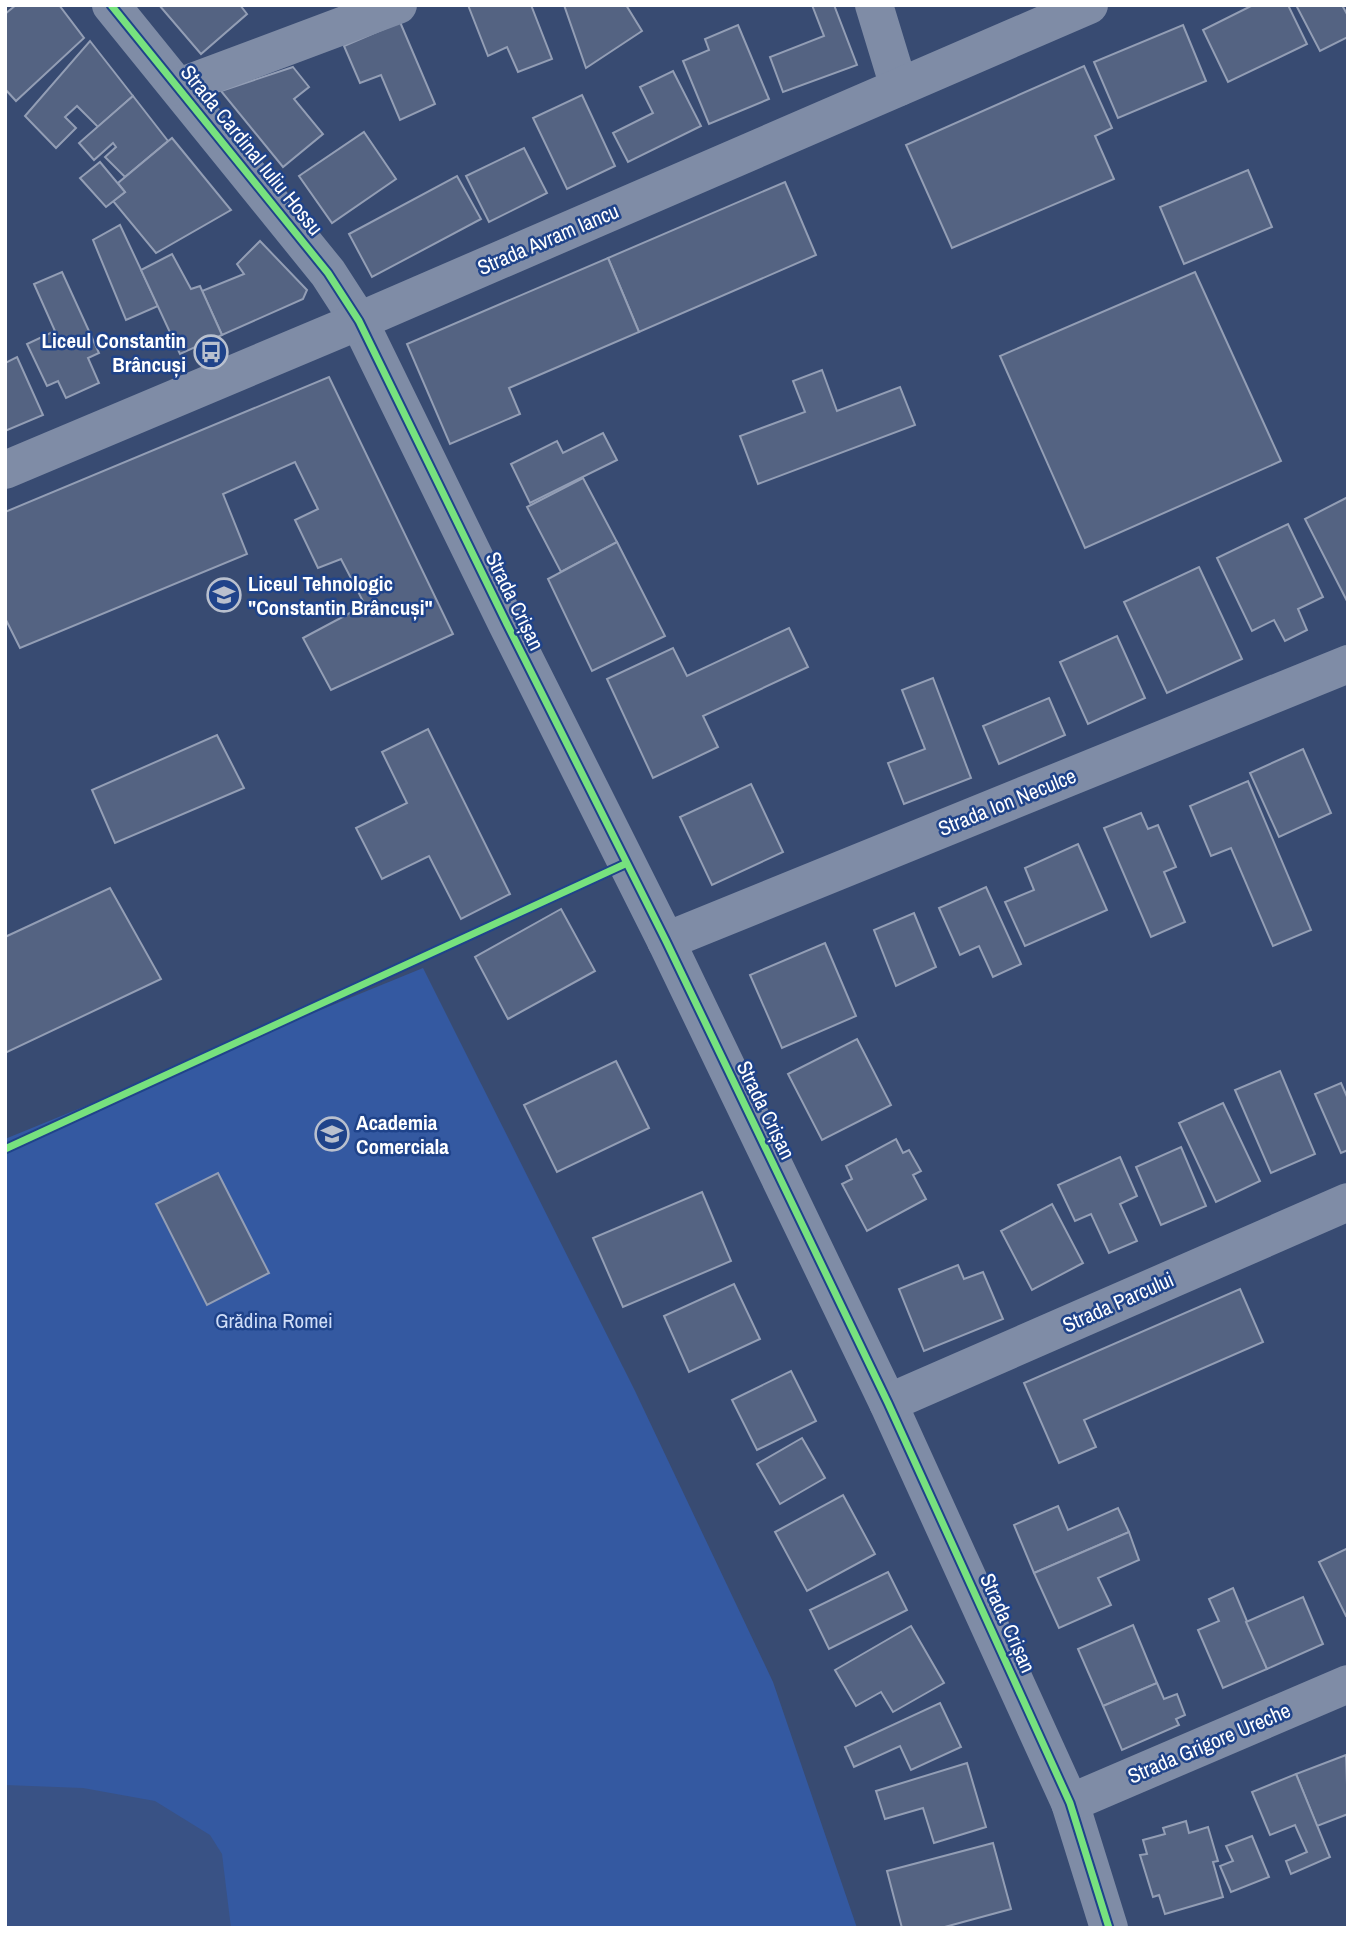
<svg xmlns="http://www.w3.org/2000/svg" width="1353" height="1933" viewBox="0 0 1353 1933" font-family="'Archivo Narrow',sans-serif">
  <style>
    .green { fill: #3459a1 }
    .water { fill: #395285 }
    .building { fill: #546382; stroke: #939eb5; stroke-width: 2 }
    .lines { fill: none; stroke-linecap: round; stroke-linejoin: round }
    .minor { stroke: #7f8ca6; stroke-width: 38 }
    .tertiary { stroke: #7f8ca6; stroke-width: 38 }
    .cycleway-casing { stroke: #1f438a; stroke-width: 11 }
    .cycleway { stroke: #77e17e; stroke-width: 7 }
    .labels { text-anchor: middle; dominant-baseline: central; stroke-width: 5; stroke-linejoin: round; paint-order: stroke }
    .street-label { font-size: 21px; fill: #fff; stroke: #1f438a }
    .poi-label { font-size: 21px; font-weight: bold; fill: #fff; stroke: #1f438a; text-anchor: start }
    .park-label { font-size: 21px; fill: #d0def8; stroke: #1f438a }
  </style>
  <rect width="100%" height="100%" fill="#384b72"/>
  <!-- green -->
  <polygon class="green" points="423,968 635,1391 773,1682 857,1928 5,1928 5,1139"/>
  <!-- water -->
  <polygon class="water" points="5,1785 83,1788 155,1801 210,1835 222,1854 231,1928 5,1928"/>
  <!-- building -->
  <g class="building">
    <polygon points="16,5 59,5 84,38 16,101 5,89 5,14"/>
    <polygon points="159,5 240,5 247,14 201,54"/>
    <polygon points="468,5 531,5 552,59 518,72 507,47 488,56"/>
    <polygon points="564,5 626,5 642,31 586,68"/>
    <polygon points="812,5 834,5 857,65 783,92 770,57 824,36"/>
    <polygon points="1253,5 1288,5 1307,44 1228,82 1203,30"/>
    <polygon points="1296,5 1342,5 1348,16 1348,37 1320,51"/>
    <polygon points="400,22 435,104 400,120 381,75 360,83 344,46"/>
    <polygon points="738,25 769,99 709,124 683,61 709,50 705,39"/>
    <polygon points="1183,25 1206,81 1118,118 1094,62"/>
    <polygon points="90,41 133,96 98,127 77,106 65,117 76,128 56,148 25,116"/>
    <polygon points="1084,66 1112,128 1095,136 1114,179 952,248 906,145"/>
    <polygon points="293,67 309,87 294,99 323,134 283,167 221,91"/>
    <polygon points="673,71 701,126 628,162 613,133 653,113 640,87"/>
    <polygon points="582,95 615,166 567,189 533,118"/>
    <polygon points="133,96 168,141 125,177 105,157 116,147 113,143 94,160 79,143"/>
    <polygon points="364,132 396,179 332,223 299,176"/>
    <polygon points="172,138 231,210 156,253 113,201 125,192 118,183"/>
    <polygon points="524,148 547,193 489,222 466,176"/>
    <polygon points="100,162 125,192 106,207 80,178"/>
    <polygon points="1248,170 1272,227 1184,264 1160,207"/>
    <polygon points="457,176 481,219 372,277 349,234"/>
    <polygon points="785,182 816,255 639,332 608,258"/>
    <polygon points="120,225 158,306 126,320 93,240"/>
    <polygon points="260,241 307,290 303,299 222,335 202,291 244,274 237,264"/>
    <polygon points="172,254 191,289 200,286 222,335 180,354 141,270"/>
    <polygon points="608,258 639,332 509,388 520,414 450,444 407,344"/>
    <polygon points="62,272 99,353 88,358 99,383 66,398 58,381 47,386 27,344 55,331 34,284"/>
    <polygon points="1195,272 1281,461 1085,548 1000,356"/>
    <polygon points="17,357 43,415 5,431 5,363"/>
    <polygon points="822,370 837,411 900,387 915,425 758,484 740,436 805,412 793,381"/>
    <polygon points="329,377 453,634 331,690 303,638 365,605 341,559 318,568 295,520 318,509 295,462 223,494 247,554 20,648 5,618 5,512"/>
    <polygon points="603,433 617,460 530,503 511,464 557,441 563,453"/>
    <polygon points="583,478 617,542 561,572 527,507"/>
    <polygon points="1348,497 1348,603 1305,519"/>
    <polygon points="1288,524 1323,597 1298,609 1307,630 1285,641 1274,620 1252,631 1217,558"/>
    <polygon points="617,542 665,636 592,671 548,579"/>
    <polygon points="1199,567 1242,659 1167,693 1124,602"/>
    <polygon points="789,628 808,667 703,716 718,747 653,778 607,679 673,648 687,676"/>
    <polygon points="1117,636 1145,698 1088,724 1060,662"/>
    <polygon points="933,678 971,778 904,804 888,763 925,749 902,690"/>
    <polygon points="1049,698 1065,735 999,764 983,726"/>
    <polygon points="428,729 510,894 461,919 429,856 382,879 356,828 407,803 382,752"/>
    <polygon points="217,735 244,788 115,843 92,790"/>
    <polygon points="1303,749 1331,813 1279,837 1250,773"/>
    <polygon points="1248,781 1311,930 1273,946 1231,848 1211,856 1190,806"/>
    <polygon points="751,784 783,852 712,885 680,817"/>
    <polygon points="1141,813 1148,829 1158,825 1176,867 1164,872 1185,922 1151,937 1104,828"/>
    <polygon points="1078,844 1107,910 1025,946 1005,902 1034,890 1025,868"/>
    <polygon points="986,887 1021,964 993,977 979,946 960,955 939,908"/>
    <polygon points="110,888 161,979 5,1053 5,937"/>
    <polygon points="561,909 595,971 508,1019 475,957"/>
    <polygon points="914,913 936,967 896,986 874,930"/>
    <polygon points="825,943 856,1016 782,1048 750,975"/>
    <polygon points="857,1039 891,1105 822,1140 788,1074"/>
    <polygon points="616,1061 649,1128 557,1172 524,1105"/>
    <polygon points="1280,1071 1315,1154 1271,1173 1235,1090"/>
    <polygon points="1341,1083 1348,1099 1348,1150 1341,1153 1315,1094"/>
    <polygon points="1223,1103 1260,1181 1216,1202 1179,1123"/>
    <polygon points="896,1139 903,1153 909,1150 921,1171 913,1175 926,1199 867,1231 842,1184 852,1179 846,1166"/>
    <polygon points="1181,1147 1206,1206 1161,1225 1136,1167"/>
    <polygon points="1120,1157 1137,1196 1120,1204 1137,1241 1109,1253 1091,1214 1075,1221 1058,1185"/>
    <polygon points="218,1173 269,1273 207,1305 156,1204"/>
    <polygon points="702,1192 731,1261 623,1307 593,1238"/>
    <polygon points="1052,1204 1083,1263 1032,1290 1001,1231"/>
    <polygon points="958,1265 964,1279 983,1272 1003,1319 924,1351 899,1289"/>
    <polygon points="734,1284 760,1339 689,1372 664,1316"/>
    <polygon points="1240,1289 1263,1342 1084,1420 1096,1447 1059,1463 1024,1383"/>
    <polygon points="791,1371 816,1421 757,1450 732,1400"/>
    <polygon points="802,1438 825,1478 780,1504 757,1464"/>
    <polygon points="843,1495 875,1554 807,1591 775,1532"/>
    <polygon points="1058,1506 1068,1530 1118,1508 1129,1532 1034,1573 1014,1525"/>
    <polygon points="1129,1532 1139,1560 1098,1578 1111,1605 1059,1628 1034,1573"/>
    <polygon points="1348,1548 1348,1615 1346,1616 1319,1562"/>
    <polygon points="888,1572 907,1610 829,1649 810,1610"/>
    <polygon points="1233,1588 1267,1669 1223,1688 1198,1630 1219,1621 1209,1599"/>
    <polygon points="1303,1597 1323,1644 1267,1669 1246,1622"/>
    <polygon points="1133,1625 1157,1683 1103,1706 1078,1649"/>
    <polygon points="911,1626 944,1683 893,1712 881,1692 856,1706 835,1670"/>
    <polygon points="1157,1683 1164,1699 1177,1694 1185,1715 1176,1719 1179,1725 1122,1750 1103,1706"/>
    <polygon points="940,1703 961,1747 911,1770 900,1746 854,1767 845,1747"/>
    <polygon points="1346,1755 1348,1814 1317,1826 1296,1774"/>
    <polygon points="967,1763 986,1827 934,1843 923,1808 885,1819 876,1791"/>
    <polygon points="1296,1774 1330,1857 1291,1874 1286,1861 1307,1852 1295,1825 1270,1835 1252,1792"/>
    <polygon points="1186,1821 1189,1833 1208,1827 1218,1861 1213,1862 1223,1897 1165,1914 1159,1895 1153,1897 1140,1855 1147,1854 1143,1840 1165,1834 1163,1828"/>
    <polygon points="1252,1836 1269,1877 1231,1892 1220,1866 1233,1861 1226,1846"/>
    <polygon points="993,1843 1011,1909 941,1928 902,1928 887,1871"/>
  </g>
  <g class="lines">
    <!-- minor -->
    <g class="minor">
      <polyline points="111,5 328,273 359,321 507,624 666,941 888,1403 1070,1803 1109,1928"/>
      <polyline points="874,5 899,87"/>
      <polyline points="179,87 398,5"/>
      <polyline points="666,941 1348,664"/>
      <polyline points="888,1403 1348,1202"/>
      <polyline points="1070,1803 1348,1684"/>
    </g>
    <!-- tertiary -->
    <polyline class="tertiary" points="5,470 359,321 1089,5"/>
    <defs>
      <g id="cycleway">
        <polyline points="111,5 328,273 359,321 507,624 666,941 888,1403 1070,1803 1109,1928"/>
        <polyline points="5,1149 625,864"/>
      </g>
    </defs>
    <!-- cycleway casing -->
    <use href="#cycleway" class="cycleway-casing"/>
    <!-- cycleway -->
    <use href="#cycleway" class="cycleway"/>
  </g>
  <!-- icons -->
  <defs>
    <symbol id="bus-ring" viewBox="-11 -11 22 22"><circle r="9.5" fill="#1f438a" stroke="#b9c0ce" stroke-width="1.5"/><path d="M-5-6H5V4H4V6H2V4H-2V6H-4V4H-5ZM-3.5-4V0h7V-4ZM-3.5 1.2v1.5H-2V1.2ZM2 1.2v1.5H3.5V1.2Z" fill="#b9c0ce"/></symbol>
    <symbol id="school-ring" viewBox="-11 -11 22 22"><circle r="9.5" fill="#1f438a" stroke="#b9c0ce" stroke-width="1.5"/><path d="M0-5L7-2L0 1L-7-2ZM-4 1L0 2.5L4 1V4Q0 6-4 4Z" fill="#b9c0ce"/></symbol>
    <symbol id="university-ring" viewBox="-11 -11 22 22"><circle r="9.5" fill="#1f438a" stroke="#b9c0ce" stroke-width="1.5"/><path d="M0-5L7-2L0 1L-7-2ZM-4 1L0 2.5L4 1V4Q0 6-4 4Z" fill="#b9c0ce"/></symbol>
  </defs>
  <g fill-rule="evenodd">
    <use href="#bus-ring" x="192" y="333" width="38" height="38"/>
    <use href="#school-ring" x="205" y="576" width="38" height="38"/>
    <use href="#university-ring" x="313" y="1115" width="38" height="38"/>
  </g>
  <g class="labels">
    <!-- street labels -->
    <g class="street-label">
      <text transform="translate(252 150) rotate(51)">Strada Cardinal Iuliu Hossu</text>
      <text transform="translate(548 239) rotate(-23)">Strada Avram Iancu</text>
      <text transform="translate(515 601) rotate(64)">Strada Crișan</text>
      <text transform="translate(1007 802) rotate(-22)">Strada Ion Neculce</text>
      <text transform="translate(766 1110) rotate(64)">Strada Crișan</text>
      <text transform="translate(1118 1302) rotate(-24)">Strada Parcului</text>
      <text transform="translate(1008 1623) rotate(66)">Strada Crișan</text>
      <text transform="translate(1209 1743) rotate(-23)">Strada Grigore Ureche</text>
    </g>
    <!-- poi labels -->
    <g class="poi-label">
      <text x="186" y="340" text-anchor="end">Liceul Constantin<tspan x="186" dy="24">Brâncuși</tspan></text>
      <text x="248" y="583">Liceul Tehnologic<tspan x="248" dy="24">"Constantin Brâncuși"</tspan></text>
      <text x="356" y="1122">Academia<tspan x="356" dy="24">Comerciala</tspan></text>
    </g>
    <!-- park labels -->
    <g class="park-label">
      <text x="274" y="1320">Grădina Romei</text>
    </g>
  </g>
  <!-- border -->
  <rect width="1353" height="1933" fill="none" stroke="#ffffff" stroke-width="14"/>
</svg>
